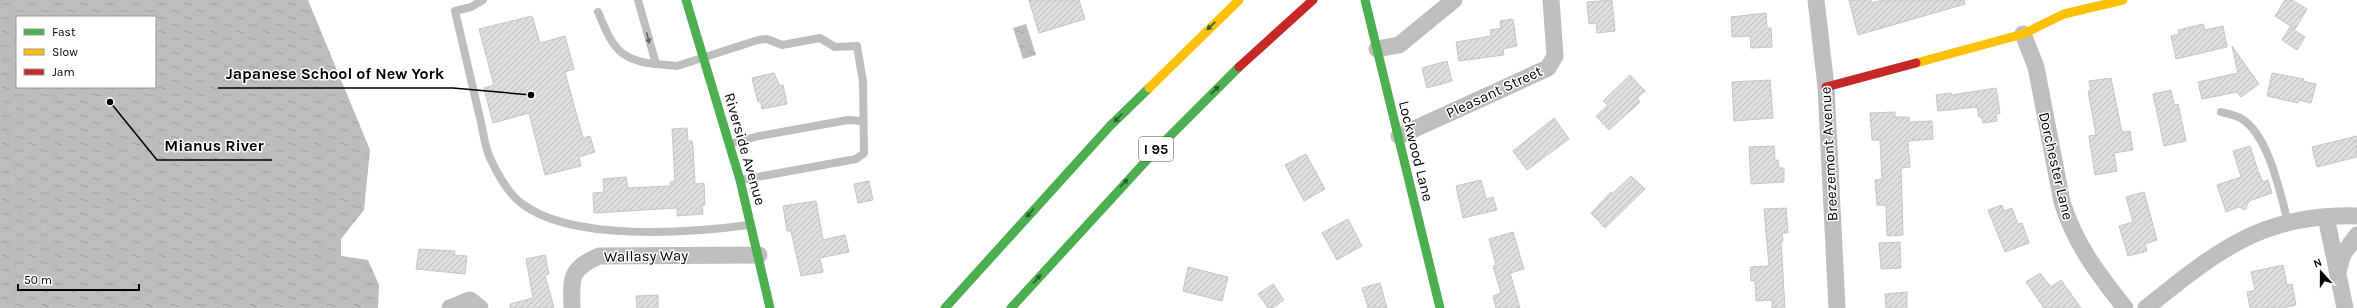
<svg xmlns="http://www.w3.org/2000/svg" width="2357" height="308" viewBox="0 0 2357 308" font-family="Karla,sans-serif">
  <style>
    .water { fill: url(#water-ripples); fill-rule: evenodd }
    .building { fill: url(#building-hatch); stroke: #c6c6c6 }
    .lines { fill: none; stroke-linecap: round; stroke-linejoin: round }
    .path { stroke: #b9b9b9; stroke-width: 2.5; stroke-dasharray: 1 2; stroke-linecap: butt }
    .lane { stroke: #bebebe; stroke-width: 8 }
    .street { stroke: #bebebe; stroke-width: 17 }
    .fast { stroke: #4caf50; stroke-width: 9 }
    .slow { stroke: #ffc107; stroke-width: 9 }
    .jam { stroke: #c62828; stroke-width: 9 }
    .oneway { fill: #2a602c }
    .oneway2 { fill: #686868 }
    .labels { text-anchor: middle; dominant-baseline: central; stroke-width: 3; stroke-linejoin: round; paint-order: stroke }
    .shield { fill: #fff; stroke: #4c4c4c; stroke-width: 1 }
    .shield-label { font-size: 14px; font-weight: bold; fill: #000 }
    .street-label { font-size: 15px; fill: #000; stroke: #fff }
    .leader { fill: none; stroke: #000; stroke-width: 1.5 }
    .callout-dot { fill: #000; stroke: #fff; stroke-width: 1.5 }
    .callout-label { font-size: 16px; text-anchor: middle; font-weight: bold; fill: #000; stroke: #fff; stroke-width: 3; stroke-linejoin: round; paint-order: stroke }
  </style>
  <defs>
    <pattern id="water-ripples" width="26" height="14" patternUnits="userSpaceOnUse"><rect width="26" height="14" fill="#bdbdbd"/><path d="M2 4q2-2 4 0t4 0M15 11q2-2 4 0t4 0" fill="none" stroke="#a1a1a1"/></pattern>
    <pattern id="building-hatch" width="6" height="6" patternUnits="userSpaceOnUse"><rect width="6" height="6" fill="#dedede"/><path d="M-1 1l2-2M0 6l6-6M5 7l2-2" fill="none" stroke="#bdbdbd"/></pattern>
  </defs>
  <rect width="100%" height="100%" fill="#fff"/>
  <!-- water -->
  <g class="water">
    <path d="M0,0H308L370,150L364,210L341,239V256L368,260L379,285L378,308H0ZM17,17H155V87H17Z"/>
    <polygon points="1026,24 1036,55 1023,59 1013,28"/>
  </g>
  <!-- building -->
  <g class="building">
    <polygon points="1029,0 1079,0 1085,19 1039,33"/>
    <polygon points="1612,0 1615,31 1597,33 1596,23 1589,24 1587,2"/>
    <polygon points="1849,0 1871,0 1871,3 1883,0 1964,0 1965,4 1858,35"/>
    <polygon points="2285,0 2292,0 2307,9 2295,29 2275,16"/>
    <polygon points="1766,13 1767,28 1771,28 1772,47 1751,48 1750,36 1732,37 1731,17"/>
    <polygon points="532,16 540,43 565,36 574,69 565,72 583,138 590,136 595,152 579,157 581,166 545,175 529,113 493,123 484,88 494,85 479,29"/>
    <polygon points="1513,19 1517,46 1503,49 1504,55 1459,61 1456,42 1491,36 1490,30 1501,28 1500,21"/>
    <polygon points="2203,24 2205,30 2223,26 2227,47 2176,59 2171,36 2179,34 2178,30"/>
    <polygon points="2290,27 2305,37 2297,50 2282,40"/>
    <polygon points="2232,46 2259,84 2241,97 2237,92 2202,99 2198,82 2238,73"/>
    <polygon points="1447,61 1452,81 1427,88 1422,68"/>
    <polygon points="774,73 780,86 783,85 787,104 762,109 761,102 758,102 752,78"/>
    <polygon points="2272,73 2304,79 2303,81 2316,84 2311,103 2299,100 2298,103 2267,96"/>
    <polygon points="1630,75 1645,91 1637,98 1640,102 1609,130 1596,116 1608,105 1603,101"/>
    <polygon points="2111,78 2122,132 2130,131 2133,150 2114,153 2117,171 2095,175 2089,136 2096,135 2088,91 2091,91 2089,81"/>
    <polygon points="1770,80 1773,118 1734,121 1732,82"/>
    <polygon points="1996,88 2000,113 1996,114 1997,121 1983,123 1981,116 1979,117 1977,107 1938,111 1936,95 1951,93 1952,95"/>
    <polygon points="2171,90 2174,105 2178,104 2186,141 2164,146 2153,94"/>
    <polygon points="1895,112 1895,117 1909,117 1909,122 1932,121 1933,139 1908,141 1910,167 1901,168 1903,235 1887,236 1886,205 1877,205 1875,180 1882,179 1880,140 1872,140 1870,113"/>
    <polygon points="1554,118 1569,139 1527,170 1513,151"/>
    <polygon points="687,128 688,141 692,141 693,148 695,184 704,183 705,205 702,206 703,214 677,216 677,208 594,213 593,193 604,192 603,179 626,177 628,188 670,186 670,182 675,181 672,129"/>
    <polygon points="2357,136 2357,157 2317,167 2312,147"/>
    <polygon points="1774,146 1775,160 1778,160 1779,168 1784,168 1784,182 1751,184 1749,147"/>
    <polygon points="2250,146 2258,171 2263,182 2268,180 2272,193 2249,201 2245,210 2239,207 2226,212 2217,185 2241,177 2233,151"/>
    <polygon points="1306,154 1325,189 1304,201 1285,165"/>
    <polygon points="1631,176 1645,189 1605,228 1591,213 1611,192 1612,194"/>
    <polygon points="1481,180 1486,199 1493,197 1497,210 1463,218 1456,186"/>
    <polygon points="869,181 873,200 858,203 854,184"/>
    <polygon points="2144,192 2157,240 2145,244 2147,251 2128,256 2119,226 2133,222 2126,197"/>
    <polygon points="816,201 823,240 845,235 849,252 820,258 823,272 801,276 791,231 787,231 783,206"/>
    <polygon points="2002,205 2004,211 2012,208 2018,224 2022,223 2029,243 2005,252 1988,210"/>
    <polygon points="1786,208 1788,233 1782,233 1783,241 1781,241 1785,308 1772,308 1772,300 1756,301 1755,281 1751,281 1750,267 1769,266 1764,209"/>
    <polygon points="1348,219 1362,246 1337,260 1322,233"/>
    <polygon points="1513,232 1524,269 1510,273 1520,308 1496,308 1493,296 1501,293 1493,266 1496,265 1489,239"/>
    <polygon points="1900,242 1901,268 1881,269 1879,243"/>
    <polygon points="419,249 455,251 454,255 467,256 465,274 416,269"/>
    <polygon points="545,255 549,274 545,275 554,308 510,308 510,304 533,298 526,259"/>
    <polygon points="2283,265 2287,285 2292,284 2296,305 2282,308 2250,308 2247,292 2255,290 2251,272"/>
    <polygon points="1188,267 1228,277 1222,301 1183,291"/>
    <polygon points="2040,273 2051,287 2061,280 2081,308 2044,308 2026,282"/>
    <polygon points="1380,283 1387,308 1368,308 1362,288"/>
    <polygon points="1273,284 1284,300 1273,308 1268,308 1258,294"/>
    <polygon points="1907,292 1907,308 1886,308 1885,294"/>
    <polygon points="658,295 658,308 637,308 636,296"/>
  </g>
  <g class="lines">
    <!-- path -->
    <g class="path">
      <polyline points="0,2 5,0"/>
      <polyline points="0,24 17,18"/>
      <polyline points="0,43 12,78"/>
      <polyline points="2,48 17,42"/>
      <polyline points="9,68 17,65"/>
      <polyline points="5,121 28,117"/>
      <polyline points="9,142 32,138"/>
      <polyline points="13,161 35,157"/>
      <polyline points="16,182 38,178"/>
      <polyline points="20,202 43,199"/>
      <polyline points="0,227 23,223"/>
      <polyline points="14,308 16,246 47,242 47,221 23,223 2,101 23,97"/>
    </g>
    <!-- lane -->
    <g class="lane">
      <path d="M483,0L471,7L455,11C463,46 471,80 479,114C483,128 484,145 490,158C497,173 508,193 521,203C571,242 689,233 749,225"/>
      <polyline points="638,0 656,64 677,66 758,40 767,39 782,45 820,38 835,47 857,46 863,82 864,153 856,159 741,180"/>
      <path d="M598,12C612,45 618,61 656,64"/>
      <path d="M2221,112C2228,114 2236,115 2242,119C2269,136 2280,193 2288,222"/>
      <polyline points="730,144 759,136 848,120 863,121"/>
    </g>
    <!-- street -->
    <g class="street">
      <polyline points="1816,0 1826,87 1837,308"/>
      <path d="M2023,34L2036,67L2062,202C2075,244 2098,274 2125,308"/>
      <polyline points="1377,49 1399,45 1454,0"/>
      <polyline points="1399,136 1548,68 1555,56 1551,0"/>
      <polyline points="2326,217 2345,308"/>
      <polyline points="2338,271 2343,254 2357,235"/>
      <polyline points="450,308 470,300 480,308"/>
      <path d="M572,308C571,277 570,269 599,256L759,255"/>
      <path d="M2146,308C2216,252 2262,213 2357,216"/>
    </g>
    <!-- fast -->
    <g class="fast">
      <polyline points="686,0 740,180 770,308"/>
      <polyline points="1365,0 1440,308"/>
      <polyline points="945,308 1110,126 1149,88"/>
      <polyline points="1011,308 1157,149 1239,67"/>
    </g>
    <!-- slow -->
    <g class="slow">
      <polyline points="1916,63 2023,34 2064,14 2123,0"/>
      <polyline points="1149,88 1239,0"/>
    </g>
    <!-- jam -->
    <g class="jam">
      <polyline points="1239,67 1313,0"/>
      <polyline points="1826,87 1916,63"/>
    </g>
  </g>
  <!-- one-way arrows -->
  <defs><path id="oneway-solid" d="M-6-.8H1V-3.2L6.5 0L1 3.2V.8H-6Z"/></defs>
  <g class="oneway">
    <use href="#oneway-solid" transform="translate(1211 26) rotate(137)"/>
    <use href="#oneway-solid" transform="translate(1215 90) rotate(-44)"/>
    <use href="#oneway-solid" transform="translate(1118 118) rotate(134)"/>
    <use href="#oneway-solid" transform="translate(1124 183) rotate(-47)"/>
    <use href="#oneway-solid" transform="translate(1030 213) rotate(132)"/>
    <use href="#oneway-solid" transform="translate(1037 279) rotate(-48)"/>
  </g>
  <use class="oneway2" href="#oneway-solid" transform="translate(648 38) rotate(76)"/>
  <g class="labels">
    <!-- shield labels -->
    <rect class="shield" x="1139" y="137" width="34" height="24" rx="3"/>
    <g class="shield-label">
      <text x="1156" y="149">I 95</text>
    </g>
    <!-- street labels -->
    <g class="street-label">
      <text transform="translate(1494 92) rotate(-25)">Pleasant Street</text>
      <text transform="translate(745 149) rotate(74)">Riverside Avenue</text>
      <text transform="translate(1416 151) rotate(76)">Lockwood Lane</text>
      <text transform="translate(1829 154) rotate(-93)">Breezemont Avenue</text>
      <text transform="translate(2056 166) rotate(77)">Dorchester Lane</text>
      <text transform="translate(646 256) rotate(-1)">Wallasy Way</text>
    </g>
  </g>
  <!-- callouts -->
  <path class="leader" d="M531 95L453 88H218M110 102L157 160H272"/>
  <g class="callout-dot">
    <circle cx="531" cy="95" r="4"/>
    <circle cx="110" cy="102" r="4"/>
  </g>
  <g class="callout-label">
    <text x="335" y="79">Japanese School of New York</text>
    <text x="214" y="151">Mianus River</text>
  </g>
  <!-- legend -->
  <rect x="16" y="16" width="140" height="72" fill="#ffffff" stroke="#999999"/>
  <rect x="24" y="29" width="20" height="6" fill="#4caf50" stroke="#999999"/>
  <text x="52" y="36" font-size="12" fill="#000000">Fast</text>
  <rect x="24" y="49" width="20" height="6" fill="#ffc107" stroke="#999999"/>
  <text x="52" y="56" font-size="12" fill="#000000">Slow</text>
  <rect x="24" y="69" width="20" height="6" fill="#c62828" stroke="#999999"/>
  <text x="52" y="76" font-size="12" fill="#000000">Jam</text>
  <!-- north arrow -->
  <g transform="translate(2321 272) rotate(339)" stroke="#ffffff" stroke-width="3" paint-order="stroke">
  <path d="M0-3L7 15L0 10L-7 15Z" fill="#000000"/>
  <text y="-6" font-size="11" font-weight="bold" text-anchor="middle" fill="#000000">N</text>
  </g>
  <!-- scale -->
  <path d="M18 284v6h121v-6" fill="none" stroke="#000000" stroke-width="2"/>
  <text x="24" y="284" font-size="12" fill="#000000" stroke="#ffffff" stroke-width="3" paint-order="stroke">50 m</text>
</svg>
